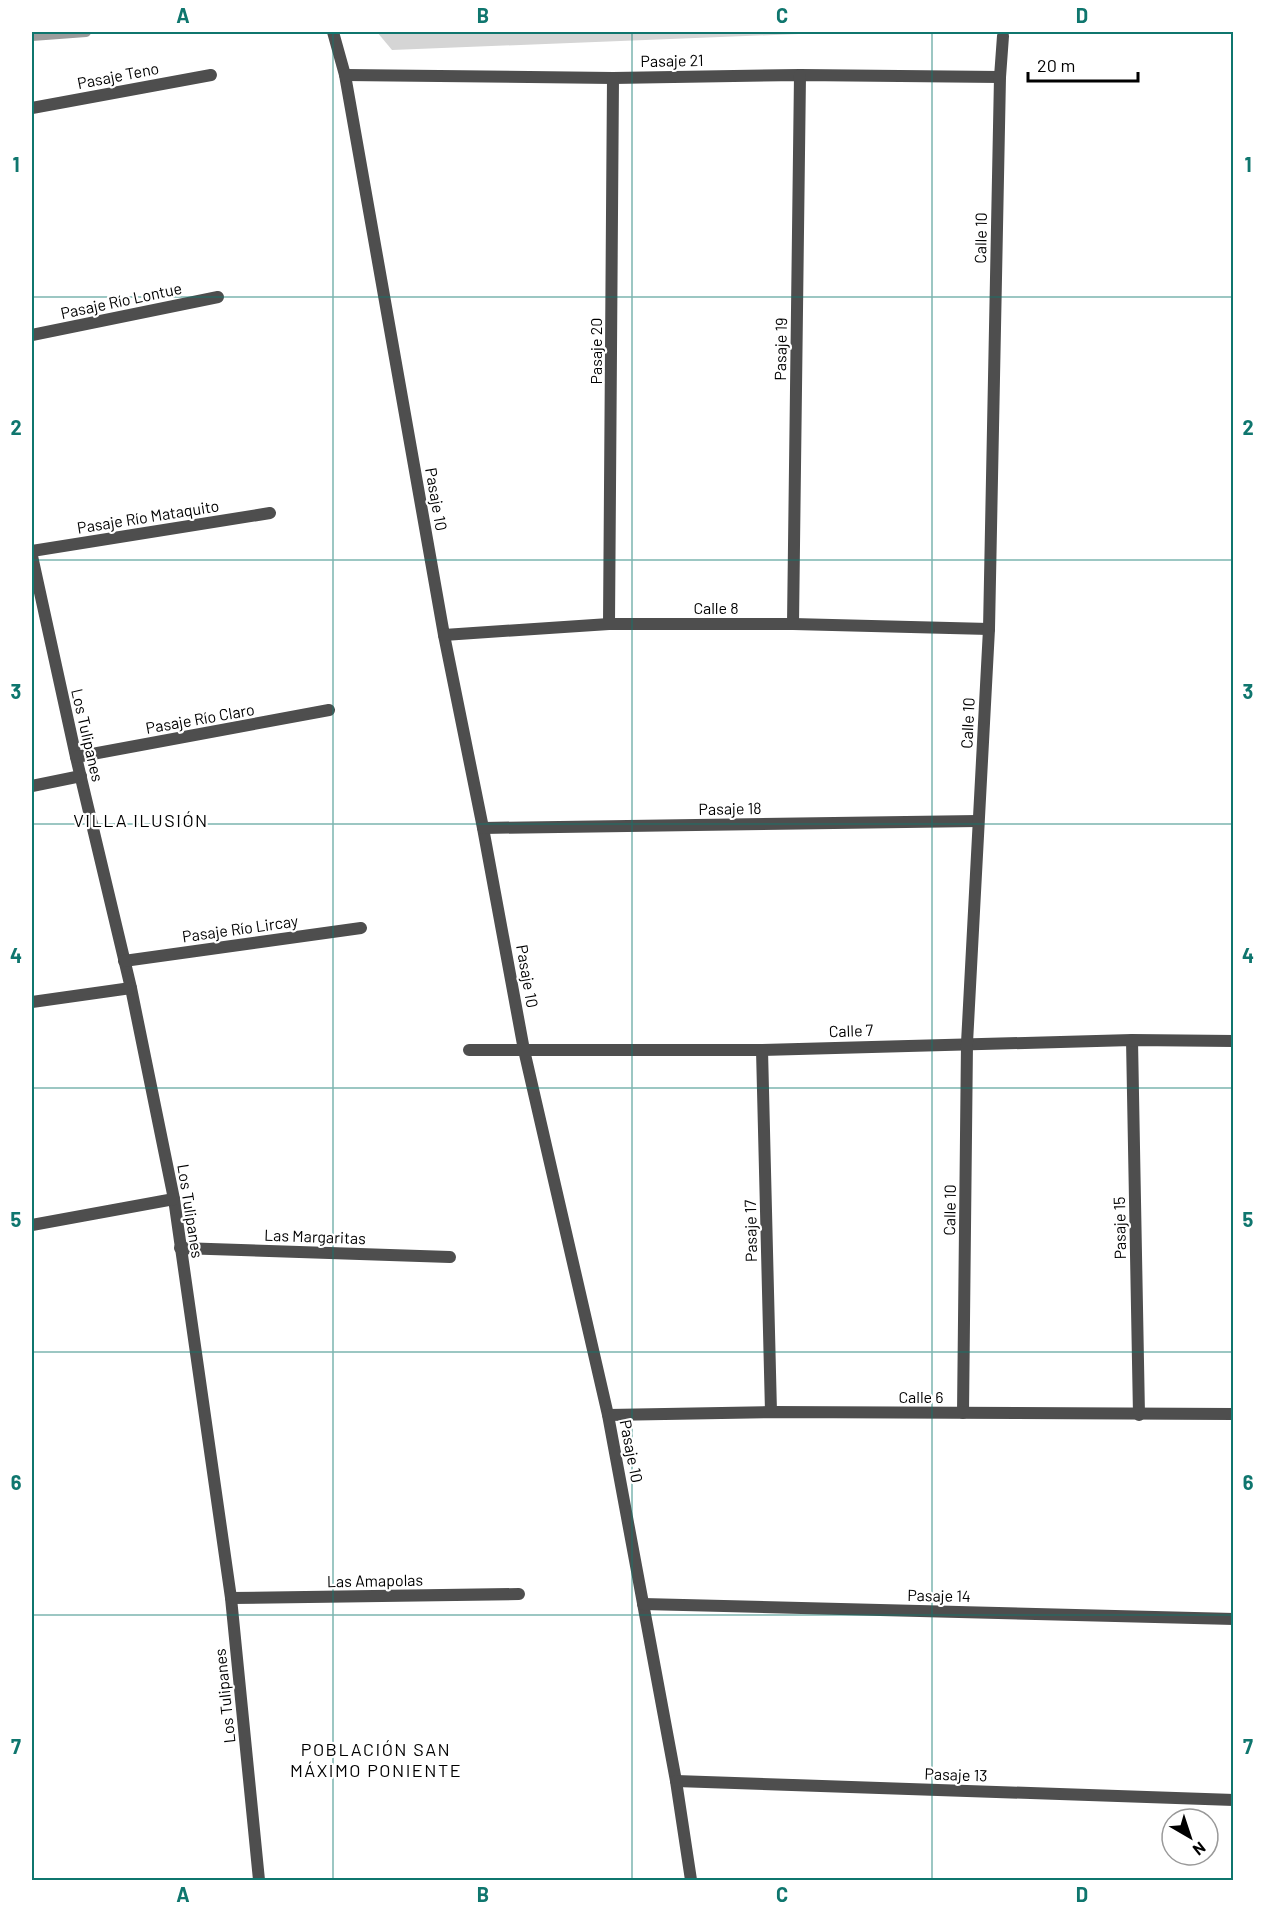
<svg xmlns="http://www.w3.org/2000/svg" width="1265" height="1912" viewBox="0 0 1265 1912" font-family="Barlow,sans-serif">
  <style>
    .green { fill: #d5d5d5 }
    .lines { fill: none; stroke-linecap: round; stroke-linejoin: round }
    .stream { stroke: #9c9c9c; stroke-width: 10 }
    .street { stroke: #4e4e4e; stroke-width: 12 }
    .grid { fill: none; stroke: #0f766e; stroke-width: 1.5; stroke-opacity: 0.55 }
    .labels { text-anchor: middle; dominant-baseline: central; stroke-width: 4.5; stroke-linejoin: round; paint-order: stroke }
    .street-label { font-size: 16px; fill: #000; stroke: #fff }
    .neighbourhood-label { font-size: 18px; letter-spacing: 1.5px; fill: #000; stroke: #fff }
    .neatline { fill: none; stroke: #0f766e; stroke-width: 2 }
    .grid-label { font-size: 20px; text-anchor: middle; font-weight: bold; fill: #0f766e }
  </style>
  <rect width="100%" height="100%" fill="#fff"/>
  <!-- green -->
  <polygon class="green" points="377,32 848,32 392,50"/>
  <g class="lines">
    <!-- stream -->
    <polyline class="stream" points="32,36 86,32"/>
    <!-- street -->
    <g class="street">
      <polyline points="333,32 345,75 444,635 483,828 524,1050 608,1415 676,1781 691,1880"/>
      <polyline points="345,75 613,78 800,75 1000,77"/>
      <polyline points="32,108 211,75"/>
      <polyline points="32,335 218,297"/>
      <polyline points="32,551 270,513"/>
      <polyline points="32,556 76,757 131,988 174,1199 231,1598 259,1880"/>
      <polyline points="609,624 613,78"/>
      <polyline points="793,624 800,75"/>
      <polyline points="444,635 609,624 793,624 989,629"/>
      <polyline points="76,757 329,710"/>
      <polyline points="32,786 81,776"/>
      <polyline points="483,828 978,821"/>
      <polyline points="124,961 361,928"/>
      <polyline points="32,1002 131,988"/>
      <polyline points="1132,1040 1139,1415"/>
      <polyline points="469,1050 762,1050 1132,1040 1234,1041"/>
      <polyline points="762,1050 771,1412"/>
      <polyline points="32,1225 174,1199"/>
      <polyline points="180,1248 450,1257"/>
      <polyline points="963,1413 967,1043 989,629 1000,77 1003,36"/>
      <polyline points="608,1415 771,1412 1234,1414"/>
      <polyline points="231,1598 519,1594"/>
      <polyline points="643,1604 1234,1619"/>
      <polyline points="676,1781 1234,1800"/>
    </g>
  </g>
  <!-- grid -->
  <path class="grid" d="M333,32V1880M632,32V1880M932,32V1880M32,297H1234M32,560H1234M32,824H1234M32,1088H1234M32,1352H1234M32,1615H1234"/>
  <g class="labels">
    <!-- street labels -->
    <g class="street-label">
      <text transform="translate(672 60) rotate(-1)">Pasaje 21</text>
      <text transform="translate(118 75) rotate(-11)">Pasaje Teno</text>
      <text transform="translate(980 238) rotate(-89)">Calle 10</text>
      <text transform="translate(121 300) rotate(-12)">Pasaje Río Lontue</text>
      <text transform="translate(780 349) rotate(-89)">Pasaje 19</text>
      <text transform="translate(595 351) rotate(-90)">Pasaje 20</text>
      <text transform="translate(437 499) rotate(80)">Pasaje 10</text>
      <text transform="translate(148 516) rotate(-9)">Pasaje Río Mataquito</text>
      <text x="716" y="607">Calle 8</text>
      <text transform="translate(200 718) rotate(-10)">Pasaje Río Claro</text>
      <text transform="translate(967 723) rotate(-87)">Calle 10</text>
      <text transform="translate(88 735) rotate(77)">Los Tulipanes</text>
      <text transform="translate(730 808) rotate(-1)">Pasaje 18</text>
      <text transform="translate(240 928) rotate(-8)">Pasaje Río Lircay</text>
      <text transform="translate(528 976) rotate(80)">Pasaje 10</text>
      <text transform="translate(851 1030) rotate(-2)">Calle 7</text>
      <text transform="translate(949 1210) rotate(-89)">Calle 10</text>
      <text transform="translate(191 1211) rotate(81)">Los Tulipanes</text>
      <text transform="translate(1119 1228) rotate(-91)">Pasaje 15</text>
      <text transform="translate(750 1231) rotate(-91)">Pasaje 17</text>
      <text transform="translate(315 1236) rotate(2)">Las Margaritas</text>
      <text x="921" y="1396">Calle 6</text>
      <text transform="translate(632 1451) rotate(79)">Pasaje 10</text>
      <text transform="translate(375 1580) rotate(-1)">Las Amapolas</text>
      <text transform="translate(939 1595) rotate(1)">Pasaje 14</text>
      <text transform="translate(224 1696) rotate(-96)">Los Tulipanes</text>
      <text transform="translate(956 1774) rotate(2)">Pasaje 13</text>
    </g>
    <!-- neighbourhood labels -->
    <g class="neighbourhood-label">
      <text x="141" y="820">VILLA ILUSIÓN</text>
      <text x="376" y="1749">POBLACIÓN SAN<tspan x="376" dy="21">MÁXIMO PONIENTE</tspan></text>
    </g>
  </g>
  <!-- border -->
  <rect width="1265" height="1912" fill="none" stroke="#ffffff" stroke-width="66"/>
  <!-- north arrow -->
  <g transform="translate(1190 1837) rotate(141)"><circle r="28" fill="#ffffff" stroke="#999999" stroke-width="1.5"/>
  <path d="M0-4.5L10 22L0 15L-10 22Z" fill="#000000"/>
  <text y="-9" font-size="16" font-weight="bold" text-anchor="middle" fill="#000000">N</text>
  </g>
  <!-- scale -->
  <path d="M1028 72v9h110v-9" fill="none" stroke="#000000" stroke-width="3"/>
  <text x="1037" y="72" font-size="18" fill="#000000" stroke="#ffffff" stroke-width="4.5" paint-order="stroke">20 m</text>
  <rect x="33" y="33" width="1199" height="1846" class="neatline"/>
  <g class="grid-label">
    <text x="183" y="23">A</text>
    <text x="483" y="23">B</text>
    <text x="782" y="23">C</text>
    <text x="1082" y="23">D</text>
    <text x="16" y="172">1</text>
    <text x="1248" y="172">1</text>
    <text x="16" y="435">2</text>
    <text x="1248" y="435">2</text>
    <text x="16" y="699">3</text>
    <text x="1248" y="699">3</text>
    <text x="16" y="963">4</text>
    <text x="1248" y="963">4</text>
    <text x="16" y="1227">5</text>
    <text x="1248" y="1227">5</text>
    <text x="16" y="1490">6</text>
    <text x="1248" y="1490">6</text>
    <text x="16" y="1754">7</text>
    <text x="1248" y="1754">7</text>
    <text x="183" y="1902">A</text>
    <text x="483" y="1902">B</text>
    <text x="782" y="1902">C</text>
    <text x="1082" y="1902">D</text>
  </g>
</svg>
